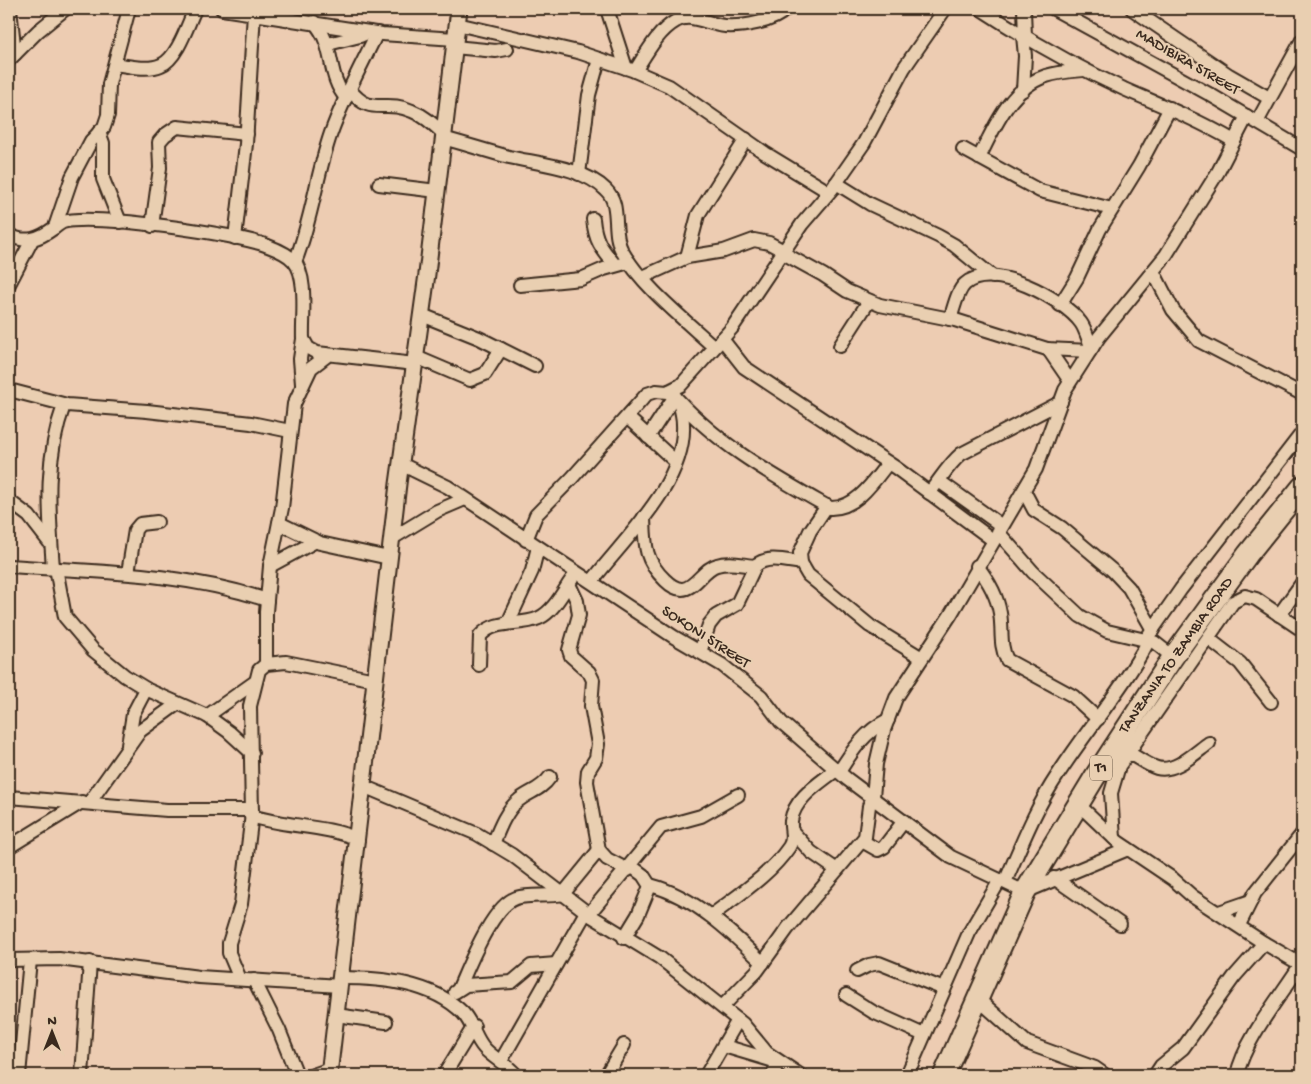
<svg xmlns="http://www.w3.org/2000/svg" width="1311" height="1084" viewBox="0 0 1311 1084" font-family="'Gochi Hand',sans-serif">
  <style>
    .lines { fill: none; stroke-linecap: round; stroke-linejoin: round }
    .minor-casing { stroke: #3b2a1e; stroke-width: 16 }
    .tertiary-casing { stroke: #3b2a1e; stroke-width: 19 }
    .trunk-casing { stroke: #3b2a1e; stroke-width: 24 }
    .minor { stroke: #e9cfb1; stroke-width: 12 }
    .tertiary { stroke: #e9cfb1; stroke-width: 15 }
    .trunk { stroke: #e9cfb1; stroke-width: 20 }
    .labels { text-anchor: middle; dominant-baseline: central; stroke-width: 4.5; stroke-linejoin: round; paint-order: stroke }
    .shield { fill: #e9cfb1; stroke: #6f5c4a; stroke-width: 1 }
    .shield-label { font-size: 15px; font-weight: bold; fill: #3b2a1e }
    .street-label { font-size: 16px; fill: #3b2a1e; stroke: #e9cfb1 }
  </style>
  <rect width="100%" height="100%" fill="#edccb2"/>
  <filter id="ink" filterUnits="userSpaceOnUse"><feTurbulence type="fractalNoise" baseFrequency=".02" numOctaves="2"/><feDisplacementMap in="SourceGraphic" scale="10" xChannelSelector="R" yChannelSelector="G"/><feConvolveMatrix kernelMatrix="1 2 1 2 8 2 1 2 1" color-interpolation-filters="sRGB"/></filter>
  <g filter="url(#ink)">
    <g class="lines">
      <defs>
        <g id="minor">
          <polyline points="10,9 15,54"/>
          <polyline points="222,9 382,34 455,39"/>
          <polyline points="607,9 626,68"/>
          <path d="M981,9C1027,39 1074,66 1124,89C1161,105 1198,120 1234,141"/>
          <polyline points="1024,9 1025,37"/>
          <polyline points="1054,9 1209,94 1302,149"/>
          <polyline points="1132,9 1229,75 1269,98"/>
          <path d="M314,22C336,46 326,75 346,98"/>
          <polyline points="457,24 578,52 632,70 669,86 765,153 829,192"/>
          <polyline points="1023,36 1025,56 1023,90"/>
          <polyline points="328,44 360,36 369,32"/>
          <polyline points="454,47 496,51 507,49"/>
          <polyline points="9,60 38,31 65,9"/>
          <path d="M115,64C128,66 148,71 161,65C177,59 188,24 195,9"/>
          <path d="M635,71C646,54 658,31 676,21C691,12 709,25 725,26C743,27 774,22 786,9"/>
          <path d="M350,90C372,118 384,98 412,111C425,116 434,125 444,134"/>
          <polyline points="1257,122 1302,40"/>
          <polyline points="99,132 103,143 103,179 120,222"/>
          <path d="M443,138C465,144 487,151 509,157C539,164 583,167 606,190C622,205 611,232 622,251C641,285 685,320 714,347"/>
          <polyline points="963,149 1040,191 1112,209"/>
          <path d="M979,158C994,127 1011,87 1046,76C1058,72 1072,71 1084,70"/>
          <polyline points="579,174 589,95 599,59"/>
          <polyline points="836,183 870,204 938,236 954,245 993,277"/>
          <polyline points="379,184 437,191"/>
          <path d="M593,219C595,241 601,248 615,265"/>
          <polyline points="152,226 160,168 159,142 165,135 177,127 247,134"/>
          <polyline points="55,227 72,177 91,141 104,127 108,115 109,84 129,9"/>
          <path d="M9,235C26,244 39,239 54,228C57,226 60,223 63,222C91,213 239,234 268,246C276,249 288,254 294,261C308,277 302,318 303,339L308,348L317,353L415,364"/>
          <polyline points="235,238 246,144 254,13"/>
          <polyline points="783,253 823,275 847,291 880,305 955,320 1047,349 1090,351"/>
          <polyline points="687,257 698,215 746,139"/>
          <path d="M295,262C312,220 316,176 331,133C343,99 361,66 377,33"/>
          <polyline points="1153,271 1173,310 1199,341 1302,394"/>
          <polyline points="643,277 687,257 724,251 754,240 769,243 784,251"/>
          <polyline points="9,284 32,240"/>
          <polyline points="520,285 581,279 604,269 629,262"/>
          <polyline points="1060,305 1077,278 1100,229 1139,166 1170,108"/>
          <polyline points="422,315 479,338 535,366"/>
          <path d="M950,319C954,308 957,291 965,284C992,260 1064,299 1081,323C1086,330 1088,340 1092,348"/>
          <polyline points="722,339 744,367 896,468 993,540"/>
          <polyline points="840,346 869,301"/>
          <polyline points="1048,349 1070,381"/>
          <polyline points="416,357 470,380 485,374 501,349"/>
          <polyline points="302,384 300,359 303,339"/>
          <polyline points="9,390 67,405 147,411 251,423 290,431"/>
          <path d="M670,391C714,443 772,475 830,508C856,509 874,481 888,463"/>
          <polyline points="627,417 676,462"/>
          <polyline points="648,437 675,396"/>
          <polyline points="401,464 448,487 674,637 722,665 761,696 781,722 847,779 951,857 1025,892 1128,849"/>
          <polyline points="939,481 1002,526"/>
          <polyline points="1024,491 1034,510 1062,528 1113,571 1129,588 1153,630"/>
          <path d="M929,493C940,480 948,465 961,454L1061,402"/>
          <polyline points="9,501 29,516 50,543"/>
          <polyline points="827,506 810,531 800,553 801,563 808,575 870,626 922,658"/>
          <path d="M644,517C645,544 644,560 665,580C669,584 676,589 682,589C695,589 704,568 717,565C728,561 743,565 755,566"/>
          <polyline points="279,523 320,543 389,558"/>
          <polyline points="998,532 1033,572 1080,616 1107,631 1154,642 1173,657"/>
          <polyline points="391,539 437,511 465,499"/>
          <polyline points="526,540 536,515 572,478 647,394 656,391 667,392 681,385 732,328 802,224 832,189 864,143 904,68 945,9"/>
          <path d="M9,566C96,572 183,572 267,600"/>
          <polyline points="270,566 316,541"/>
          <path d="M977,566C988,580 997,595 1000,613C1003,630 999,645 1007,660L1073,696L1098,719"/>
          <path d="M53,568C49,511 44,460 64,405"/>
          <polyline points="56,568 65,617 93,650 125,676 148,690 207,716 229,732 252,753"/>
          <polyline points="128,573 135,530 140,524 157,522"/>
          <path d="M592,581C625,538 686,483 683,424C683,417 681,409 679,402"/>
          <polyline points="569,584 577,601 579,615 569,650 571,656 589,672 593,680 591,706 598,744 596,758 588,771 587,782 599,850 607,859 628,870"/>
          <polyline points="1279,615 1302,583"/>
          <polyline points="508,623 532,571 538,547"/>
          <polyline points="1146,639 1181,589 1302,433"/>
          <polyline points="1209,639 1240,663 1271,702"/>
          <path d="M700,652L709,625L716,616L737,604L755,566C767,555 786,561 801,563"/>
          <polyline points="266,664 266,612 270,566 282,508 294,404 311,368 328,355"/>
          <path d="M479,665L480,636C496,618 519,627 539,618C553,612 563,592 572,579"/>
          <polyline points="207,716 255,682"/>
          <polyline points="128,745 133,714 146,689"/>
          <path d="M1129,753C1138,758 1147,765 1157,768C1175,773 1195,753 1209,743"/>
          <path d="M839,772C852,751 865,731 888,720"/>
          <polyline points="363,786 477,834 512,855 593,917 660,958 743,1024 767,1053 800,1075"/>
          <polyline points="9,797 167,810 252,810"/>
          <polyline points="89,803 140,731 177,704"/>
          <polyline points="1078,804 1118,842 1173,879 1192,896 1264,943 1302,965"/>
          <path d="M251,816C286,827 324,825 358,839"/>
          <polyline points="792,831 811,852 837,870"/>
          <polyline points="1114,838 1111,793 1119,766 1233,602 1245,596 1256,599 1302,630"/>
          <polyline points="862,841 878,850 884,847 904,821"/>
          <path d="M493,844C499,829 506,810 519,800C530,791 541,790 550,777"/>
          <polyline points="9,847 82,802"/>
          <polyline points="1054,878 1120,924"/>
          <path d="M1005,882C1021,846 1035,809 1057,776C1087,729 1123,689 1149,640"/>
          <path d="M650,885C695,897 730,931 763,963"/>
          <polyline points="1219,912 1251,901"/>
          <polyline points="589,914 661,827 701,816 738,795"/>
          <path d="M711,916C738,895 769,876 789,847C795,838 790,831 791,821C794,798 820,783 836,770"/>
          <polyline points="1239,925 1255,893 1302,834"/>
          <polyline points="624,938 638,915 650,886 643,875 631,866"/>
          <polyline points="9,960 59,959 199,977 340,986"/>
          <polyline points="857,971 869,965 879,963 944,989"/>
          <path d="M341,978C382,978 432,982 463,1013C473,1024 475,1038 484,1048C494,1059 507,1064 516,1075"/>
          <polyline points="240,979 229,953 229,943 241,904 252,814 250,706 259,670 266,664 286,662 375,680"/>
          <polyline points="254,980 279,1030 297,1075"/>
          <path d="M459,988C469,966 492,906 516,898C530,894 548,897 563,894L599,850"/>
          <polyline points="455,992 466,985 512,982 531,966 556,964"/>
          <polyline points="846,995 873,1012 924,1035"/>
          <polyline points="978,999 1027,1043 1095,1068 1105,1075"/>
          <polyline points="722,1007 757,971 788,928 865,837 869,806 873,797 876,764 884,730 896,698 951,614 1036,469 1065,390 1099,337 1166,255 1218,172 1247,116"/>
          <polyline points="336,1015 386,1022"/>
          <polyline points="724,1046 774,1061"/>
          <polyline points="501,1061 586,912"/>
          <polyline points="19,1075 30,960"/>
          <polyline points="82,1075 90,962"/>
          <polyline points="313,1075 330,1069"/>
          <polyline points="444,1075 474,1026"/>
          <polyline points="606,1075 624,1045"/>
          <polyline points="706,1075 738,1020"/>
          <polyline points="773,1075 778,1062"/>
          <polyline points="907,1075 969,933 1000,880"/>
          <polyline points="1155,1075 1161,1066 1183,1048 1234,977 1264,943"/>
          <path d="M1237,1075C1244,1040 1281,996 1301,964"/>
        </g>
        <polyline id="tertiary" points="329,1075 398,484 427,274 459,9"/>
        <polyline id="trunk" points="944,1075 1025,892 1096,775 1173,657 1248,554 1302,487"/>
      </defs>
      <!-- minor casing -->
      <use href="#minor" class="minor-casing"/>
      <!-- tertiary casing -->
      <use href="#tertiary" class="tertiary-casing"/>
      <!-- trunk casing -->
      <use href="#trunk" class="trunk-casing"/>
      <!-- minor -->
      <use href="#minor" class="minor"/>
      <!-- tertiary -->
      <use href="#tertiary" class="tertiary"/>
      <!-- trunk -->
      <use href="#trunk" class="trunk"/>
    </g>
  </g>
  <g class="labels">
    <!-- shield labels -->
    <rect class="shield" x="1090" y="755.5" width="22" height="25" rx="4"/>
    <g class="shield-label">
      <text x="1101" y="768">T1</text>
    </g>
    <!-- street labels -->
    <g class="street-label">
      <text transform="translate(1187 63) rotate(30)">MADIBIRA STREET</text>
      <text transform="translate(705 638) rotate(33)">SOKONI STREET</text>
      <text transform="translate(1177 656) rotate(-55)">TANZANIA TO ZAMBIA ROAD</text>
    </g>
  </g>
  <!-- margin -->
  <rect width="1311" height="1084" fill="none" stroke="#e9cfb1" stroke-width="30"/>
  <rect x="15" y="15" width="1281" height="1054" fill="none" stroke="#3b2a1e" stroke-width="2" filter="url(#ink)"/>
  <!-- north arrow -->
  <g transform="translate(52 1032)" stroke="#e9cfb1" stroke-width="4" paint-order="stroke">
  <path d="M0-4L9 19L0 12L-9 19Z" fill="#3b2a1e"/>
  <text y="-8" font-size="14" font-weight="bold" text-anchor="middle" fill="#3b2a1e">N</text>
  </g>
</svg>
